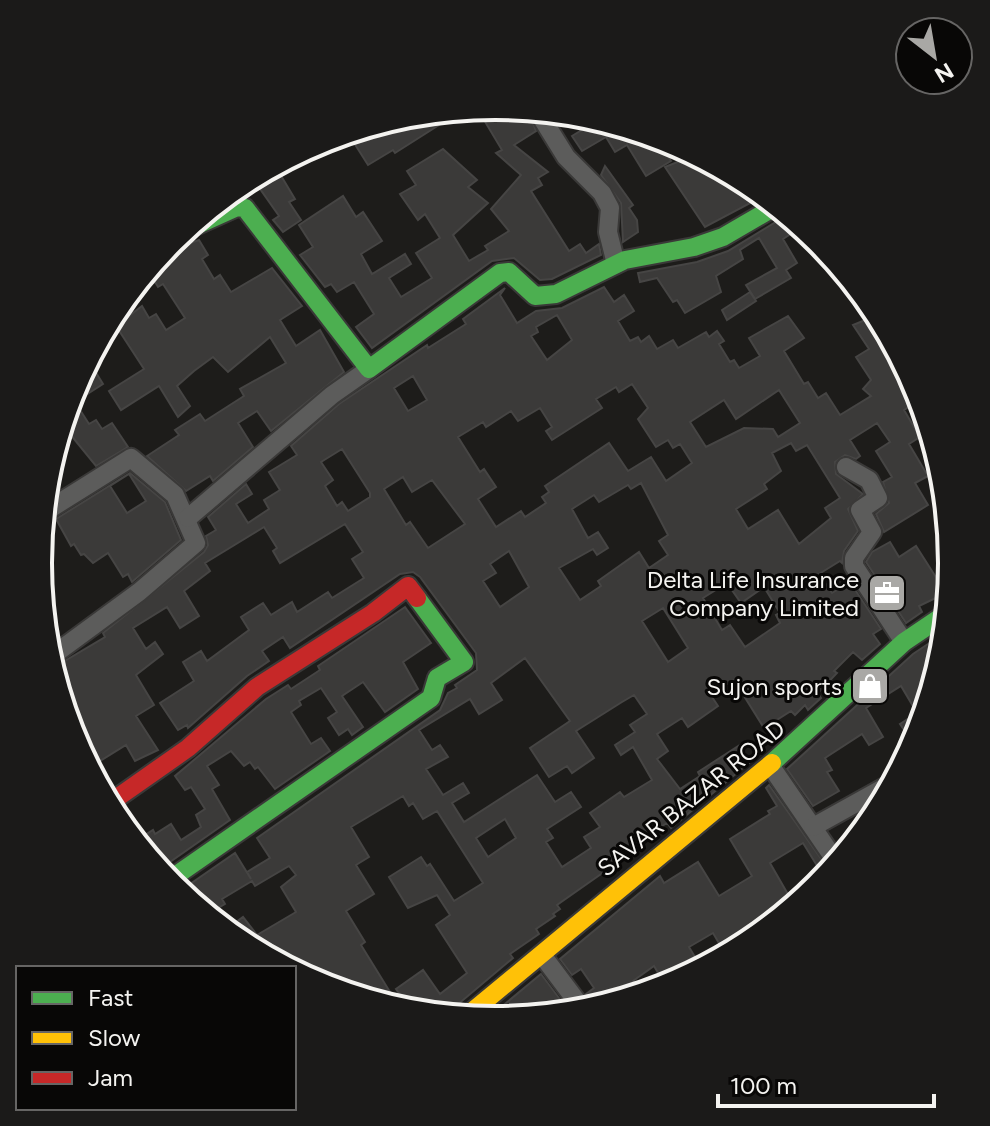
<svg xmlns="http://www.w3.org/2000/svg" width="990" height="1126" viewBox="0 0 990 1126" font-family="Figtree,sans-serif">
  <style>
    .building { fill: #3b3a39; stroke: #464544; stroke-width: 2; fill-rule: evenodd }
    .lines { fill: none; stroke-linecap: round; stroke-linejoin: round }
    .street-casing { stroke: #3a3938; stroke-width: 22 }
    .fast-casing { stroke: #3a3938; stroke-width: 22 }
    .slow-casing { stroke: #3a3938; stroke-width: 22 }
    .jam-casing { stroke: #3a3938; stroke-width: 22 }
    .street { stroke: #5c5c5b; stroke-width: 18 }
    .fast { stroke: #4caf50; stroke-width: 18 }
    .slow { stroke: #ffc107; stroke-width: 18 }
    .jam { stroke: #c62828; stroke-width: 18 }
    .labels { text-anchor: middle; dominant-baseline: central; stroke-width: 6; stroke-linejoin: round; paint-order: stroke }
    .poi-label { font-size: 24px; fill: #f4f3f0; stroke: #080706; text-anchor: end }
    .street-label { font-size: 24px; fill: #f4f3f0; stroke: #080706 }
    .rim { fill: none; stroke: #f4f3f0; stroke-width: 4 }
  </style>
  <rect width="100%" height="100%" fill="#1d1c1a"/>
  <!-- building -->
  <g class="building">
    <polygon points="495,106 529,113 536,131 514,145 548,172 538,178 542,185 531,191 569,251 580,244 586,253 599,244 601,255 552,279 540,280 514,258 492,261 372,348 356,327 374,314 354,282 337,292 331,284 325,287 300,255 313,247 299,225 343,196 356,217 363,212 382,241 361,254 372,274 405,254 411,264 389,278 401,297 432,278 416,253 440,238 425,214 418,220 400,194 416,185 407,171 443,149 477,180 468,187 488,203 453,235 469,261 488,250 485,246 509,231 491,209 521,175 496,153 502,150 478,110"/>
    <polygon points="458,113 395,153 393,150 368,165 349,135"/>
    <polygon points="590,125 657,138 671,161 646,176 627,145 615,152 606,137 582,151 572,136"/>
    <polygon points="692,156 711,168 758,199 705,227 665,167"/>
    <polygon points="605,166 633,205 629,208 637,220 638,232 623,242 621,203 601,175"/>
    <polygon points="280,174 295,199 289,202 301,220 283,232 273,220 279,216 258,186"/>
    <polygon points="784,217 800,228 783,239 797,263 786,270 791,278 755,299 746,285 777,268 759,238 740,250 743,259 716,276 721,292 685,313 677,300 673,302 657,278 640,282 638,273 697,262 728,251"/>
    <polygon points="174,238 185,245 199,240 208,255 202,259 214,279 220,275 231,292 272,268 302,306 280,320 296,346 320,330 344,372 271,431 257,411 238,423 253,447 213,481 210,476 186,491 147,456 179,435 175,430 200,414 205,421 244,396 240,389 286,363 270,337 228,372 213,357 194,371 177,386 190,406 178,417 159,386 121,410 109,391 144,369 116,326 142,306 149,318 156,314 166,330 185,318 163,284 158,287 155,282 136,293"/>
    <path d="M604,287L614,302L624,295L634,311L618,321L630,341L638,337L641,342L649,336L657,349L673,340L678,348L706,332L709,337L717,331L724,341L719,344L730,362L734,360L739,368L760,356L749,338L788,316L804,338L784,351L804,384L808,382L818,398L826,393L840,415L871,396L863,389L871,380L856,357L869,349L853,325L870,318L917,389L920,400L904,410L920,437L909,444L928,476L915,483L928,505L884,532L876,514L889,503L883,482L892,477L876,451L890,442L877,423L850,440L860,456L856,459L845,455L835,462L836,474L863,494L848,509L858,531L844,551L842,563L840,561L819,574L832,593L850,582L881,629L873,634L880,644L862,660L853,652L834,671L837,673L818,693L821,698L808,710L805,705L795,715L791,711L764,728L734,680L710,694L718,706L688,727L682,718L657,734L668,751L657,759L680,789L700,776L698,772L740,745L750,762L671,828L667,823L617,854L621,860L557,905L560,909L553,914L555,916L536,929L539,934L510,954L513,958L450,1011L405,1002L396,989L423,970L440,994L467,973L436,925L450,915L437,895L408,908L389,877L421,857L427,866L430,864L454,901L483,883L437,811L423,819L413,803L409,806L403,796L351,827L369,857L356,865L374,894L346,911L365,942L361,945L395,1000L320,985L231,926L243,917L257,935L296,912L281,887L296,875L289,866L255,886L252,881L222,899L225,904L211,912L180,891L235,853L251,879L247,872L270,858L257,838L440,710L448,693L457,688L455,685L477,670L476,653L420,577L413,572L400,574L290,648L283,637L262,651L269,661L247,676L188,728L187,725L178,730L160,703L194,681L183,662L201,651L207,661L249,630L241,617L263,603L271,615L292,602L297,612L328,592L332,598L364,578L352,559L363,552L345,524L280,563L273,551L277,548L264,527L205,563L210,571L184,591L199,616L180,628L167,607L133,628L146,649L155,642L163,654L136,675L154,705L136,716L158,750L135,761L126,745L92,766L73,737L58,665L105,637L103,633L204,552L208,545L206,536L216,530L208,517L246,484L252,494L236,504L248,523L269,509L264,500L280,490L269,472L297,455L291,446L339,404L427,345L428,348L466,324L463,319L505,288L500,295L517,323L536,311L562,308ZM557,315L572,340L547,360L531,336L538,332L536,327ZM413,376L427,400L408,411L394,388ZM632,384L648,408L638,419L656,447L668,440L673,448L680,444L692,463L666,481L651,457L628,471L609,443L545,486L549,492L542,497L546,503L525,517L521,511L496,527L478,499L496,487L484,469L480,472L458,437L483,422L486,427L511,411L518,421L540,408L552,427L546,431L552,440L602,408L596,399L616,387L619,392ZM779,390L800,423L778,437L773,429L744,428L706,447L690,422L724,400L736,419ZM791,443L796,451L807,445L840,498L825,508L831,518L799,544L778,510L748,529L736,509L767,489L764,484L781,471L772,453ZM342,449L370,493V497L348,511L342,502L337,506L325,486L333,480L321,462ZM403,477L412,492L432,480L465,524L428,548L410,522L406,525L384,489ZM641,483L668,535L659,541L668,555L649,568L639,552L598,581L601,586L580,600L559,568L593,549L597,555L608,548L598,532L588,538L572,509L594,495L599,502L628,485L631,489ZM509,551L529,587L500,607L483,581L496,573L490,564ZM727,583L741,603L764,587L780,613L776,615L780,623L745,647L730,625L722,630L703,598ZM663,608L688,648L668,662L642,621ZM525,658L570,721L530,748L549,777L567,766L572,773L594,758L576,731L622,702L634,695L647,714L630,725L635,732L615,745L621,755L633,747L652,780L624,797L620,792L590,813L600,827L584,837L591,848L562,867L546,842L553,838L547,829L581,807L571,792L555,802L537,775L464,822L452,803L469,793L463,783L443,795L426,769L448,757L440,745L432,750L419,730L470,699L479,714L502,700L491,683ZM505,819L516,838L488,857L476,838Z"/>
    <polygon points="750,292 756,301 727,320 722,310"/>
    <polygon points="90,363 103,384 75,402 89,424 96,420 102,429 112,423 128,447 96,466 70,434 63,438 73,388"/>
    <path d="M130,473L165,502L181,540L132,582L128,574L123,577L108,553L93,563L84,554L81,555L74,544L71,546L56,519ZM129,474L146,501L127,513L110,486Z"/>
    <polygon points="890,542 899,557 916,546 946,593 919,606 922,612 906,623 866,562 872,552"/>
    <polygon points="405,607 431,643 403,662 418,689 385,712 363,682 342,696 363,727 352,735 348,729 339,735 328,718 337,712 321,688 299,701 301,705 291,712 311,744 321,738 330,751 275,789 258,767 255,769 250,762 244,766 231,751 207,766 219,785 212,789 230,820 167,864 154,844 147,849 140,838 153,830 155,834 171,824 181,840 201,827 196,815 205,809 191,787 185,790 175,776 266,699 288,685 291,689 320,670 318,666"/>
    <polygon points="937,638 929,644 934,653 918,731 909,737 900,724 917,713 901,686 866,708 883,737 869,745 862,734 825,758 832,770 827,772 839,791 813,806 787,769 913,654"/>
    <polygon points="769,785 829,870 824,877 803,843 770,863 793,903 723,950 713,933 689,947 695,957 664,983 654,966 633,981 640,991 590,1001 586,994 594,988 581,969 572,975 560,959 660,876 664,883 698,862 719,896 752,876 730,839 770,814 768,811 777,806 766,788"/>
    <polygon points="541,974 565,1006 498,1019 494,1013"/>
  </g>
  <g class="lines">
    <defs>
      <g id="street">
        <polyline points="540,115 566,157 602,193 610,208 608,232 616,264"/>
        <polyline points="846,467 869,480 878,498 860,510 872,532 854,558 854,566 904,642"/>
        <polyline points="48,510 131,458 175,495 196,543 139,592 56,653"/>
        <polyline points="188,518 332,395 369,369"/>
        <polyline points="770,765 835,860"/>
        <polyline points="813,827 885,787"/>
        <polyline points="542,955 578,1003"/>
      </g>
      <g id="fast">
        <polyline points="186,230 237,207 245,208 369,369 500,273 509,272 535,296 556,294 625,260 694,247 723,237 771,209"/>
        <polyline points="772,763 904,642 941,617"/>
        <polyline points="168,881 431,698 437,678 464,662 417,598"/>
      </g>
      <polyline id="slow" points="468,1015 772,763"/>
      <polyline id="jam" points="114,800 188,748 257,687 373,613 408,586 417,598"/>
    </defs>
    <!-- street casing -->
    <use href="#street" class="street-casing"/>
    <!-- fast casing -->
    <use href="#fast" class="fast-casing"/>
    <!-- slow casing -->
    <use href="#slow" class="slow-casing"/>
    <!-- jam casing -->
    <use href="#jam" class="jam-casing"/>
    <!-- street -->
    <use href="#street" class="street"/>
    <!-- fast -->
    <use href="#fast" class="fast"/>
    <!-- slow -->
    <use href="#slow" class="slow"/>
    <!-- jam -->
    <use href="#jam" class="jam"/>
  </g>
  <!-- icons -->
  <defs>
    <symbol id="office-square" viewBox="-11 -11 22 22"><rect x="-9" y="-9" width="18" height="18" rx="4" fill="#a9a8a5" stroke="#080706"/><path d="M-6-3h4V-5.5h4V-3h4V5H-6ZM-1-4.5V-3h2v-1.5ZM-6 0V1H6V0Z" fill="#fff"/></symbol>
    <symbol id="shop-square" viewBox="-11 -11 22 22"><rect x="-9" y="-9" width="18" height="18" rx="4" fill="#a9a8a5" stroke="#080706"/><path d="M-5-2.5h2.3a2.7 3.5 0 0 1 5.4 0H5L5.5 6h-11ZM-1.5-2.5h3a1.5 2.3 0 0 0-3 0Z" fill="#fff"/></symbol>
  </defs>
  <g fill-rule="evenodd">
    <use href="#office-square" x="865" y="571" width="44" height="44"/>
    <use href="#shop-square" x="848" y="664" width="44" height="44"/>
  </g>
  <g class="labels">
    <!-- poi labels -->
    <g class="poi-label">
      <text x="859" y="579">Delta Life Insurance<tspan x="859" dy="28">Company Limited</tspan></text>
      <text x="842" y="686">Sujon sports</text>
    </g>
    <!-- street labels -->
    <g class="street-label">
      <text transform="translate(691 798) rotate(-39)">SAVAR BAZAR ROAD</text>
    </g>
  </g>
  <!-- crop -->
  <path d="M0 0H990V1126H0ZM52 563a443 443 0 1 1 886 0a443 443 0 1 1-886 0Z" fill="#1b1a19" fill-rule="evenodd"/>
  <path class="rim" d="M52 563a443 443 0 1 1 886 0a443 443 0 1 1-886 0Z"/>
  <!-- legend -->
  <rect x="16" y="966" width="280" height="144" fill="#080706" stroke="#666564" stroke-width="2"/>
  <rect x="32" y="992" width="40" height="12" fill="#4caf50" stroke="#666564" stroke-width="2"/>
  <text x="88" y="1006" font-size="24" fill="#f4f3f0">Fast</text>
  <rect x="32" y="1032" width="40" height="12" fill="#ffc107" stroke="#666564" stroke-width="2"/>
  <text x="88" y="1046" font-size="24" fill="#f4f3f0">Slow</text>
  <rect x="32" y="1072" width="40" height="12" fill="#c62828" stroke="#666564" stroke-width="2"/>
  <text x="88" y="1086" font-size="24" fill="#f4f3f0">Jam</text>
  <!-- north arrow -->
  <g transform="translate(934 56) rotate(149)"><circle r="38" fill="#080706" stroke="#666564" stroke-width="2"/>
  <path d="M0-6L14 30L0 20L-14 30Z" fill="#a9a8a5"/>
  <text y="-12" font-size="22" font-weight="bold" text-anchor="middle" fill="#f4f3f0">N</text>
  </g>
  <!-- scale -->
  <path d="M718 1094v12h216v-12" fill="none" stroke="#f4f3f0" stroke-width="4"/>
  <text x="730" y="1094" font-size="24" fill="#f4f3f0" stroke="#080706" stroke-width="6" paint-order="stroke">100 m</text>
</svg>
